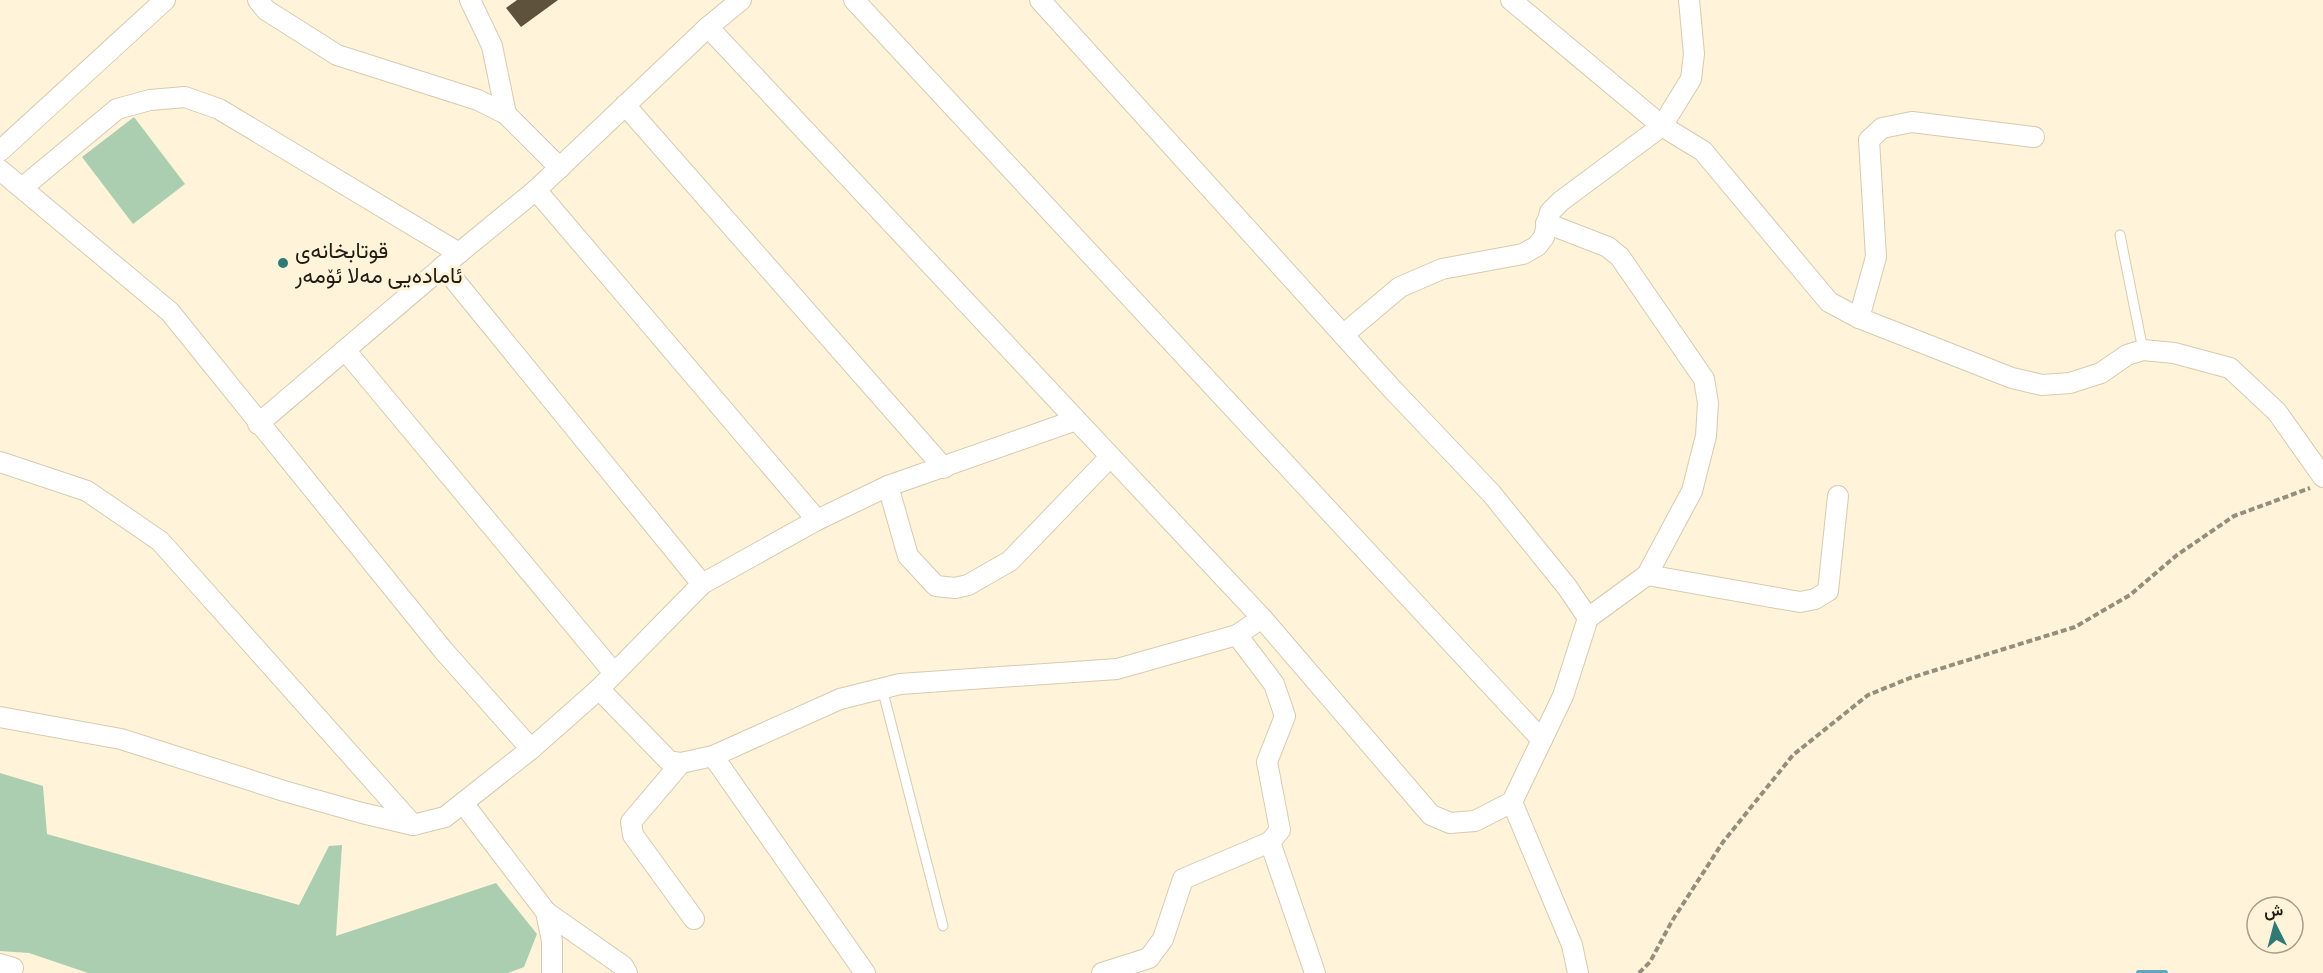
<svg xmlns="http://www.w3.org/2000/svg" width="2323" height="973" viewBox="0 0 2323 973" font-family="Signika,Vazirmatn,sans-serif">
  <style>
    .green { fill: #acceb0 }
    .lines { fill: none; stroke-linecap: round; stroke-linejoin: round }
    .stream { stroke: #64a4bf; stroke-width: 6 }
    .building { fill: #5d533d }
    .lane-casing { stroke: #d6cab1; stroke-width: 11 }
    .street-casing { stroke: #d6cab1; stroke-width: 22 }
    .path { stroke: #968e7c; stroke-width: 4; stroke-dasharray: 6 3; stroke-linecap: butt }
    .lane { stroke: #fff; stroke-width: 9 }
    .street { stroke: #fff; stroke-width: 20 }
    .poi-dot { fill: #2f7977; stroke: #fff3d9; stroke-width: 2 }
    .labels { text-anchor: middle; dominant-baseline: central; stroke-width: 6; stroke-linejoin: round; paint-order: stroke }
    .poi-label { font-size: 22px; fill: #201c13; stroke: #fff3d9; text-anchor: start }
  </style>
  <rect width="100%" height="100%" fill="#fff3d9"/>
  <!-- green -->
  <g class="green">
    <polygon points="134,117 185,184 133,224 82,157"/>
    <polygon points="0,773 43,786 47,834 299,905 329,846 342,845 336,936 496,883 537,934 524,967 508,973 88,973 29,953 0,951"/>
  </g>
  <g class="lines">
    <!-- stream -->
    <polyline class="stream" points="2139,973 2165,973"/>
  </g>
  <!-- building -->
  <polygon class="building" points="517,0 558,0 521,27 506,8"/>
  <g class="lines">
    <defs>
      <g id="lane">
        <polyline points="2120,235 2143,350"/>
        <polyline points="882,688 943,926"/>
      </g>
      <g id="street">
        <polyline points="258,0 266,10 337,55 478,100 506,114 560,168"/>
        <polyline points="470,0 492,46 506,114"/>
        <polyline points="854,0 1542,740"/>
        <polyline points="1511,0 1662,126 1703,151 1829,302 1859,318 2012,378 2042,385 2070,383 2101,373 2127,355 2143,350 2174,353 2230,368 2277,412 2323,477"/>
        <polyline points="708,27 1262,618 1431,815 1450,823 1475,821 1512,802 1563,696 1588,618 1567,587 1491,493 1393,390 1040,0"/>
        <polyline points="625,105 944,468"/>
        <polyline points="0,151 165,0"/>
        <polyline points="0,170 170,312 443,650 531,749"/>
        <polyline points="22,188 117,109 150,100 185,97 219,109 459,253"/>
        <polyline points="536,190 817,520"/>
        <polyline points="1546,223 1608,247 1620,257 1704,379 1708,403 1706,436 1692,491 1647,575 1588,618"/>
        <polyline points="443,266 702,584"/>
        <polyline points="1859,318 1876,257 1869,140 1882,128 1912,122 2034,137"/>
        <polyline points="1343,335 1400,287 1442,269 1523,254 1537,246 1544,237 1550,212 1561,201 1662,126 1691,79 1694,54 1689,0"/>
        <polyline points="345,350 614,673"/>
        <polyline points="258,424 459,253 536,190 708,27 741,0"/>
        <polyline points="0,462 87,491 160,541 413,825"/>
        <polyline points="888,486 908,556 936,586 955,588 968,585 1010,561 1110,457"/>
        <polyline points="1647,575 1800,602 1815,599 1828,591 1838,496"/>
        <polyline points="599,689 669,761 681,763 713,756 865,973"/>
        <polyline points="0,717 121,739 284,791 362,813 413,825 445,817 531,749 599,689 702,584 817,520 888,486 1076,420"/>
        <polyline points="713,756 840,699 900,684 1117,669 1237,635 1262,618"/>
        <polyline points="681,763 631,822 633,835 694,919"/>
        <polyline points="1512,802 1572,945 1578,973"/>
        <polyline points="463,803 546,912 552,941 552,973"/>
        <polyline points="1270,842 1315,973"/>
        <polyline points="546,912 623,966 627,973"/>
        <polyline points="0,964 13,968"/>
        <polyline points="1102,973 1149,958 1163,939 1183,879 1270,842 1280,830 1267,762 1285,716 1274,684 1237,635"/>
      </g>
    </defs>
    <!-- lane casing -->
    <use href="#lane" class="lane-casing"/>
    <!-- street casing -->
    <use href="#street" class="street-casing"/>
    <!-- path -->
    <polyline class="path" points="1639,973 1650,962 1672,921 1723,842 1793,755 1868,695 1910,678 2075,627 2130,595 2177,555 2234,516 2310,488"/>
    <!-- lane -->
    <use href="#lane" class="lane"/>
    <!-- street -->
    <use href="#street" class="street"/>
  </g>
  <!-- markers -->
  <circle class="poi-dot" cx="283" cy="263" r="6"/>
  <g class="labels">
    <!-- poi labels -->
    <g class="poi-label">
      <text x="295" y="250">قوتابخانەی<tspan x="295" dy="25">ئامادەیی مەلا ئۆمەر</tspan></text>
    </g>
  </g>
  <!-- north arrow -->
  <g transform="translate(2275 925) rotate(354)"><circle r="28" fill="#fff3d9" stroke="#a69d8a" stroke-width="1.5"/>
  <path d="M0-4.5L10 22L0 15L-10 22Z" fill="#2f7977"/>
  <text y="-9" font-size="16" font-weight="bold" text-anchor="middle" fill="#201c13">ش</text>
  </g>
</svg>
